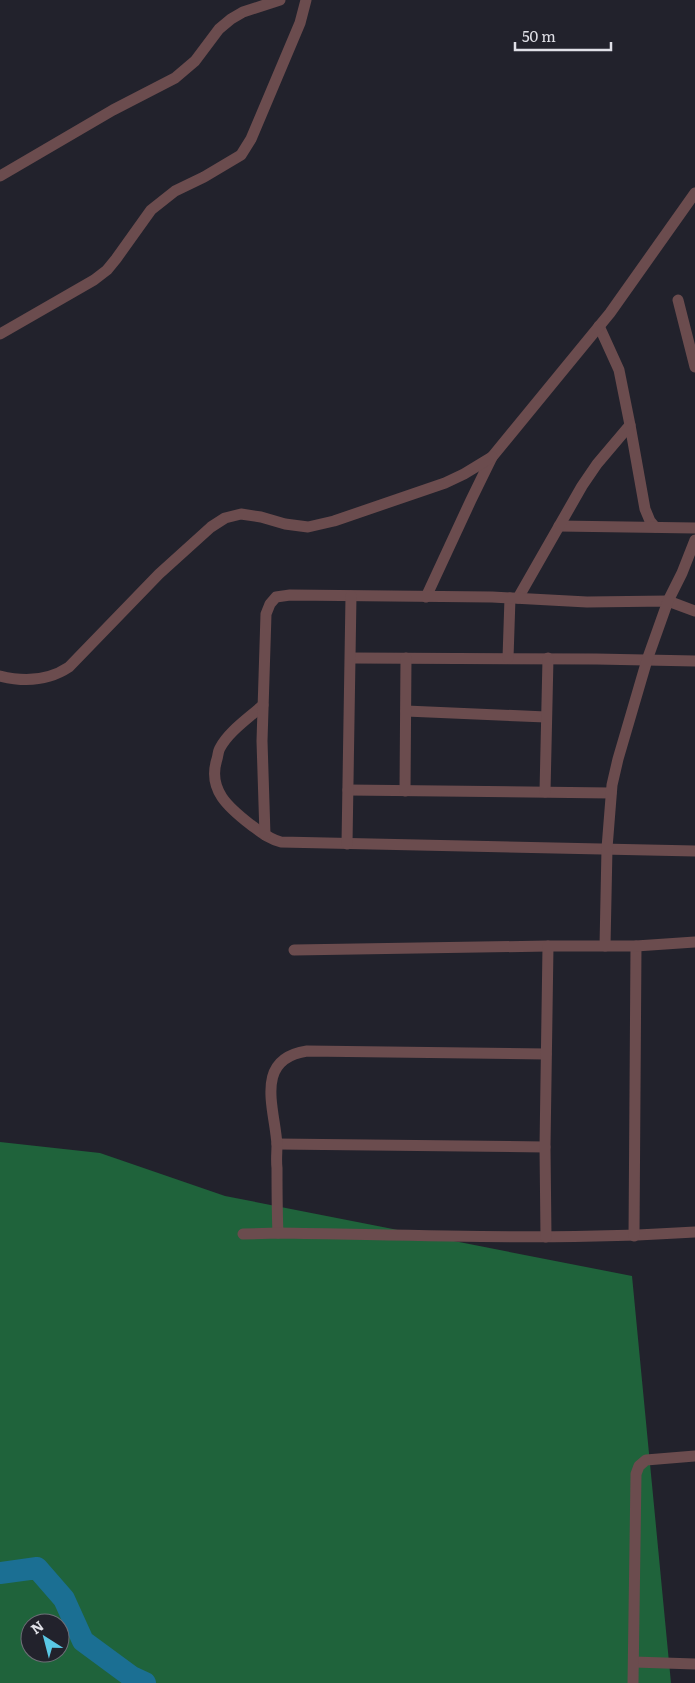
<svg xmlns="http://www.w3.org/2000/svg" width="695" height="1683" viewBox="0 0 695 1683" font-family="Literata,serif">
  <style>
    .forest { fill: #1f633b; fill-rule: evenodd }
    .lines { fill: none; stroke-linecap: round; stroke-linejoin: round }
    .river { stroke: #1b6f93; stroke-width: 22 }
    .minor { stroke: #6b4c4e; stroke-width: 11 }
  </style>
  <rect width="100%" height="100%" fill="#22222c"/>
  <!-- forest -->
  <path class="forest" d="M0,1142L100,1153L225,1196L632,1276L671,1683H0ZM30,1623H60V1653H30Z"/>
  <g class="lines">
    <!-- river -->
    <polyline class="river" points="0,1573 37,1568 64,1599 83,1641 132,1677 145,1683"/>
    <!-- minor -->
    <g class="minor">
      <polyline points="0,176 113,110 175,78 195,61 219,29 231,19 243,12 280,0"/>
      <polyline points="678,300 695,367"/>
      <polyline points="599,326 619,370 630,425 645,509 650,521 655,527"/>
      <polyline points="0,334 94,280 107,270 116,259 151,210 175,191 204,177 241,155 251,139 300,23 306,0"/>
      <polyline points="559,526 695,528"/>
      <polyline points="426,597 471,500 492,457 610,313 695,193"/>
      <polyline points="518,598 582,486 597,464 630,425"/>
      <polyline points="351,658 596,659 695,661"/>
      <polyline points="508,658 510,598"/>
      <path d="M0,676C24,682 48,681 69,667L159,574L211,527L225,518L241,514L261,517L285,524L308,527L334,521L445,483L464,474L492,457"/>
      <path d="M263,705C249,718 229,731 220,748C218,751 218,756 217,759C207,790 229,808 251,825C261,832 269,839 281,842L695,851"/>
      <polyline points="406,711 546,717"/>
      <polyline points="348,790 611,793"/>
      <polyline points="405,791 406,658"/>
      <polyline points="545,792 548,658"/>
      <polyline points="265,835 262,741 266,614 270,604 276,597 290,595 492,597 587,602 668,601 695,611"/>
      <polyline points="347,844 351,596"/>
      <polyline points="605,946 607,848 612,785 618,759 647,660 668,601 682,573 695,540"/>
      <polyline points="294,950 548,946"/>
      <polyline points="277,1144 545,1147"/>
      <path d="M278,1233C277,1211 277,1190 277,1168C276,1160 277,1152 277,1145C275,1109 253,1059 307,1051L546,1054"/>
      <path d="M243,1234L278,1233C417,1235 556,1241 695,1232"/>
      <polyline points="634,1236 636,946"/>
      <polyline points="546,1237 545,1147 548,946 636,946 695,942"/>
      <polyline points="634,1662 695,1664"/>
      <polyline points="633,1683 636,1474 639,1466 646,1460 695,1456"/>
    </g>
  </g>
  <!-- north arrow -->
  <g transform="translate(45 1638) rotate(324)"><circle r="24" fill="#22222c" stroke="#6e6e77"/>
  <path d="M0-4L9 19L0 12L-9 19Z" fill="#5ac8e5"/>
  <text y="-8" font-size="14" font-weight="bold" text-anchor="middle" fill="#e0e0e7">N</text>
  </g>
  <!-- scale -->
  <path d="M515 42v8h96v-8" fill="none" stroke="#e0e0e7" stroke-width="2.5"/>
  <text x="522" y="42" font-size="15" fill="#e0e0e7" stroke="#22222c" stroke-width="4" paint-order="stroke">50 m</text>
</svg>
